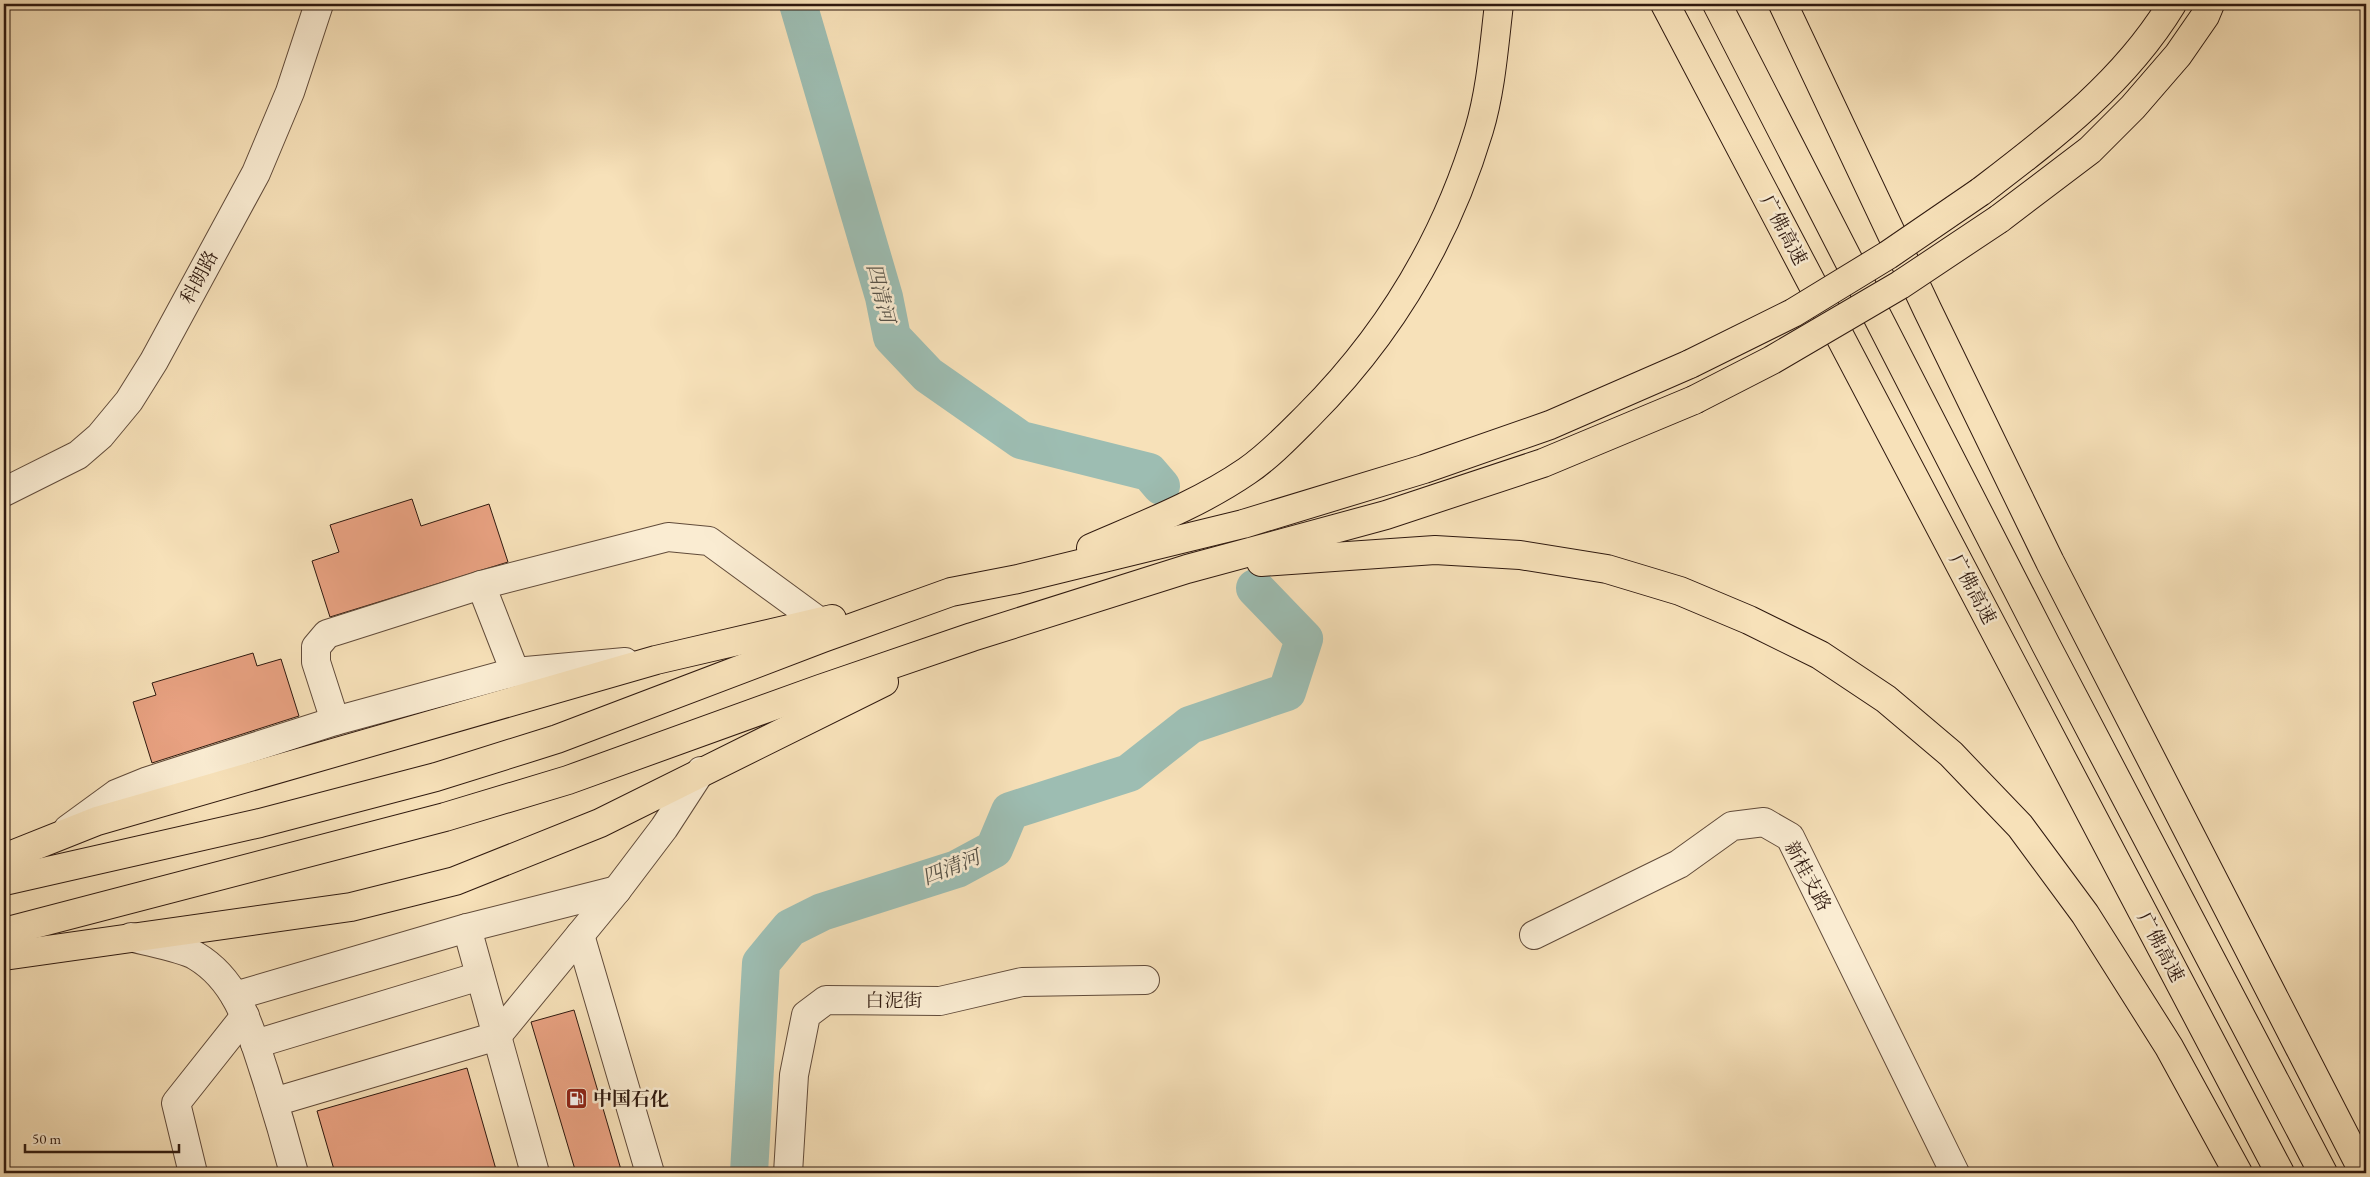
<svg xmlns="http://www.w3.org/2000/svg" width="2370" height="1177" viewBox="0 0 2370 1177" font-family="'EB Garamond','Noto Serif SC',serif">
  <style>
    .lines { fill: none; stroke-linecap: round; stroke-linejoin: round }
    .river { stroke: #9dbdb2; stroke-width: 38 }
    .building { fill: #e9a282; stroke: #2f190f }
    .minor-casing { stroke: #614b3a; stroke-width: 30 }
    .highway-casing { stroke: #2f190f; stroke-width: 30 }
    .minor { stroke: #faecd2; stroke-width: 28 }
    .highway { stroke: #f7e1b9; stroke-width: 28 }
    .highway-bridge-casing { stroke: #2f190f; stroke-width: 30; stroke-linecap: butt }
    .highway-bridge { stroke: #f7e1b9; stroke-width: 28 }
    .labels { text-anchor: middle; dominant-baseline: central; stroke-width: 5; stroke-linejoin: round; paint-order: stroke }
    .street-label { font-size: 19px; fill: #2f190f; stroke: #faecd2 }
    .poi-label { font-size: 19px; font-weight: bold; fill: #2f190f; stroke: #faecd2; text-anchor: start }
    .water-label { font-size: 20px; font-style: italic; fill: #565248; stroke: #faecd2 }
  </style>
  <rect width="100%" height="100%" fill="#f7e1b9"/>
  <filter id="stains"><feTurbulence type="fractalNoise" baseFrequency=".004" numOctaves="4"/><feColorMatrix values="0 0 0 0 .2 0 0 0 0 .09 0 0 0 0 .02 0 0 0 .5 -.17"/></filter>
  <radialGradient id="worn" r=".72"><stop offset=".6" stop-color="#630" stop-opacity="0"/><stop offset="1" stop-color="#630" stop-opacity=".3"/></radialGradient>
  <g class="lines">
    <!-- river -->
    <g class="river">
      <polyline points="798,4 884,297 892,337 928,375 1021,440 1149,472 1161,486"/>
      <polyline points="749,1173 761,963 790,928 822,912 957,869 994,849 1010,811 1129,773 1190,725 1287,692 1304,639 1255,588"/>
    </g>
  </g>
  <!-- building -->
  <g class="building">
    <polygon points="412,499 421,526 489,504 508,562 330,617 312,561 339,552 330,525"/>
    <polygon points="253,653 257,666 281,659 299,716 152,763 133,702 156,695 152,683"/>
    <polygon points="574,1010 622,1173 576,1173 531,1022"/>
    <polygon points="467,1068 497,1173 335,1173 317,1111"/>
  </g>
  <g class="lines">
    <defs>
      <g id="minor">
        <polyline points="4,492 78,455 100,436 129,401 154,361 256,173 290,92 319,4"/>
        <polyline points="481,585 515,672"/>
        <polyline points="335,721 316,662 316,647 327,634 481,585 668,537 709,541 820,622"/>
        <polyline points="68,829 116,794 148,781 335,721 515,672 625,662"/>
        <polyline points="467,928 535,1173"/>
        <polyline points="580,935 650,1173"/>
        <polyline points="1534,935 1679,864 1732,826 1764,822 1790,837 1955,1173"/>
        <path d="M131,937C148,942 182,948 196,956C238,981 250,1028 264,1071C275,1105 285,1139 294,1173"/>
        <polyline points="235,996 467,928 617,890"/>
        <polyline points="255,1044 480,976"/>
        <polyline points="274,1102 497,1036 617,890 664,828 701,771"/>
        <polyline points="193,1173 176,1103 245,1016"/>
        <polyline points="788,1173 794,1075 806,1015 826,1000 940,1001 1022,982 1145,980"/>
      </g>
      <g id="highway">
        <polyline points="1665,4 2280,1173"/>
        <polyline points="1717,4 2046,645 2323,1173"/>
        <polyline points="1783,4 1928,311 2050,562 2364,1173"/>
        <path d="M1980,192C2052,137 2124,83 2172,4"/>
        <polyline points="1999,219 2090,150 2133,107 2178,55 2205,16 2210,4"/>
        <path d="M1091,548C1144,525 1199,504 1247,471C1269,456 1289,435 1308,416C1389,335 1446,240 1479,130C1491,90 1494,46 1499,4"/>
        <polyline points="1261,562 1435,550 1520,555 1607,569 1680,591 1749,620 1820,655 1886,699 1951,754 2020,826 2085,914 2169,1047 2238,1173"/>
        <polyline points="4,858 97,821 656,660 832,619"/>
        <polyline points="4,881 260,823 436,777 557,739 823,638 951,592 1018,579 1243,524 1424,469 1550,425 1690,364"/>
        <polyline points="4,932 445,817 568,780 820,689 972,637 1187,569 1386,515 1543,463 1694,400"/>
        <polyline points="4,956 351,907 455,881 600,823 884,682"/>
      </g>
    </defs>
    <!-- minor casing -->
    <use href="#minor" class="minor-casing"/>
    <!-- highway casing -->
    <use href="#highway" class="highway-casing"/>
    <!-- minor -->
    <use href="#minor" class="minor"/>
    <!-- highway -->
    <use href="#highway" class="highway"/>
    <defs>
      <g id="highway-bridge">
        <polyline points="1690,364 1793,313 1888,255 1980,192"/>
        <polyline points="1694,400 1772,360 1900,285 1999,219"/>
      </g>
    </defs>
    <!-- highway-bridge casing -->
    <use href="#highway-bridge" class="highway-bridge-casing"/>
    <!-- highway-bridge -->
    <use href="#highway-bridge" class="highway-bridge"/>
  </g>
  <!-- icons -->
  <defs>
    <symbol id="fuel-square" viewBox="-11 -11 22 22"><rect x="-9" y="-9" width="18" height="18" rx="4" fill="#8f2418" stroke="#faecd2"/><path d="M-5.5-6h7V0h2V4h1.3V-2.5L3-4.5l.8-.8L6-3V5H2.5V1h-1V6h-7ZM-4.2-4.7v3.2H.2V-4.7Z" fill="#fff"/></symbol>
  </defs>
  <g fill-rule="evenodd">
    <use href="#fuel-square" x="564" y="1086" width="25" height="25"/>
  </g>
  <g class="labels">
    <!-- street labels -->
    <g class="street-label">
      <text transform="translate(1784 230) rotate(62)">广佛高速</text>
      <text transform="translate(199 277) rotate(-62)">科朗路</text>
      <text transform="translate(1973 589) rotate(62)">广佛高速</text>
      <text transform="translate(1808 876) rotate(62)">新桂支路</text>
      <text transform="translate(2161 947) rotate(62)">广佛高速</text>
      <text x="894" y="1000">白泥街</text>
    </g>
    <!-- poi labels -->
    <g class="poi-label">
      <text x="593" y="1098">中国石化</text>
    </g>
    <!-- water labels -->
    <g class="water-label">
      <text transform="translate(881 293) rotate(76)">四清河</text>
      <text transform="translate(951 867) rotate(-22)">四清河</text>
    </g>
  </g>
  <!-- margin -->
  <rect width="2370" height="1177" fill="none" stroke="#f7e1b9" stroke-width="20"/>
  <rect x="5" y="5" width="2360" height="1167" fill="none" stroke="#2f190f" stroke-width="2.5"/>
  <rect x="10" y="10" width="2350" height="1157" fill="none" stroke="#2f190f"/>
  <!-- scale -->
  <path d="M25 1144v8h154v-8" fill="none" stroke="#2f190f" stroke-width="2.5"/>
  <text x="32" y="1144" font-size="15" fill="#2f190f" stroke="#faecd2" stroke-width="4" paint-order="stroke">50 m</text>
  <rect width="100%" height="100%" filter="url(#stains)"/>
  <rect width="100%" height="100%" fill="url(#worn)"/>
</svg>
